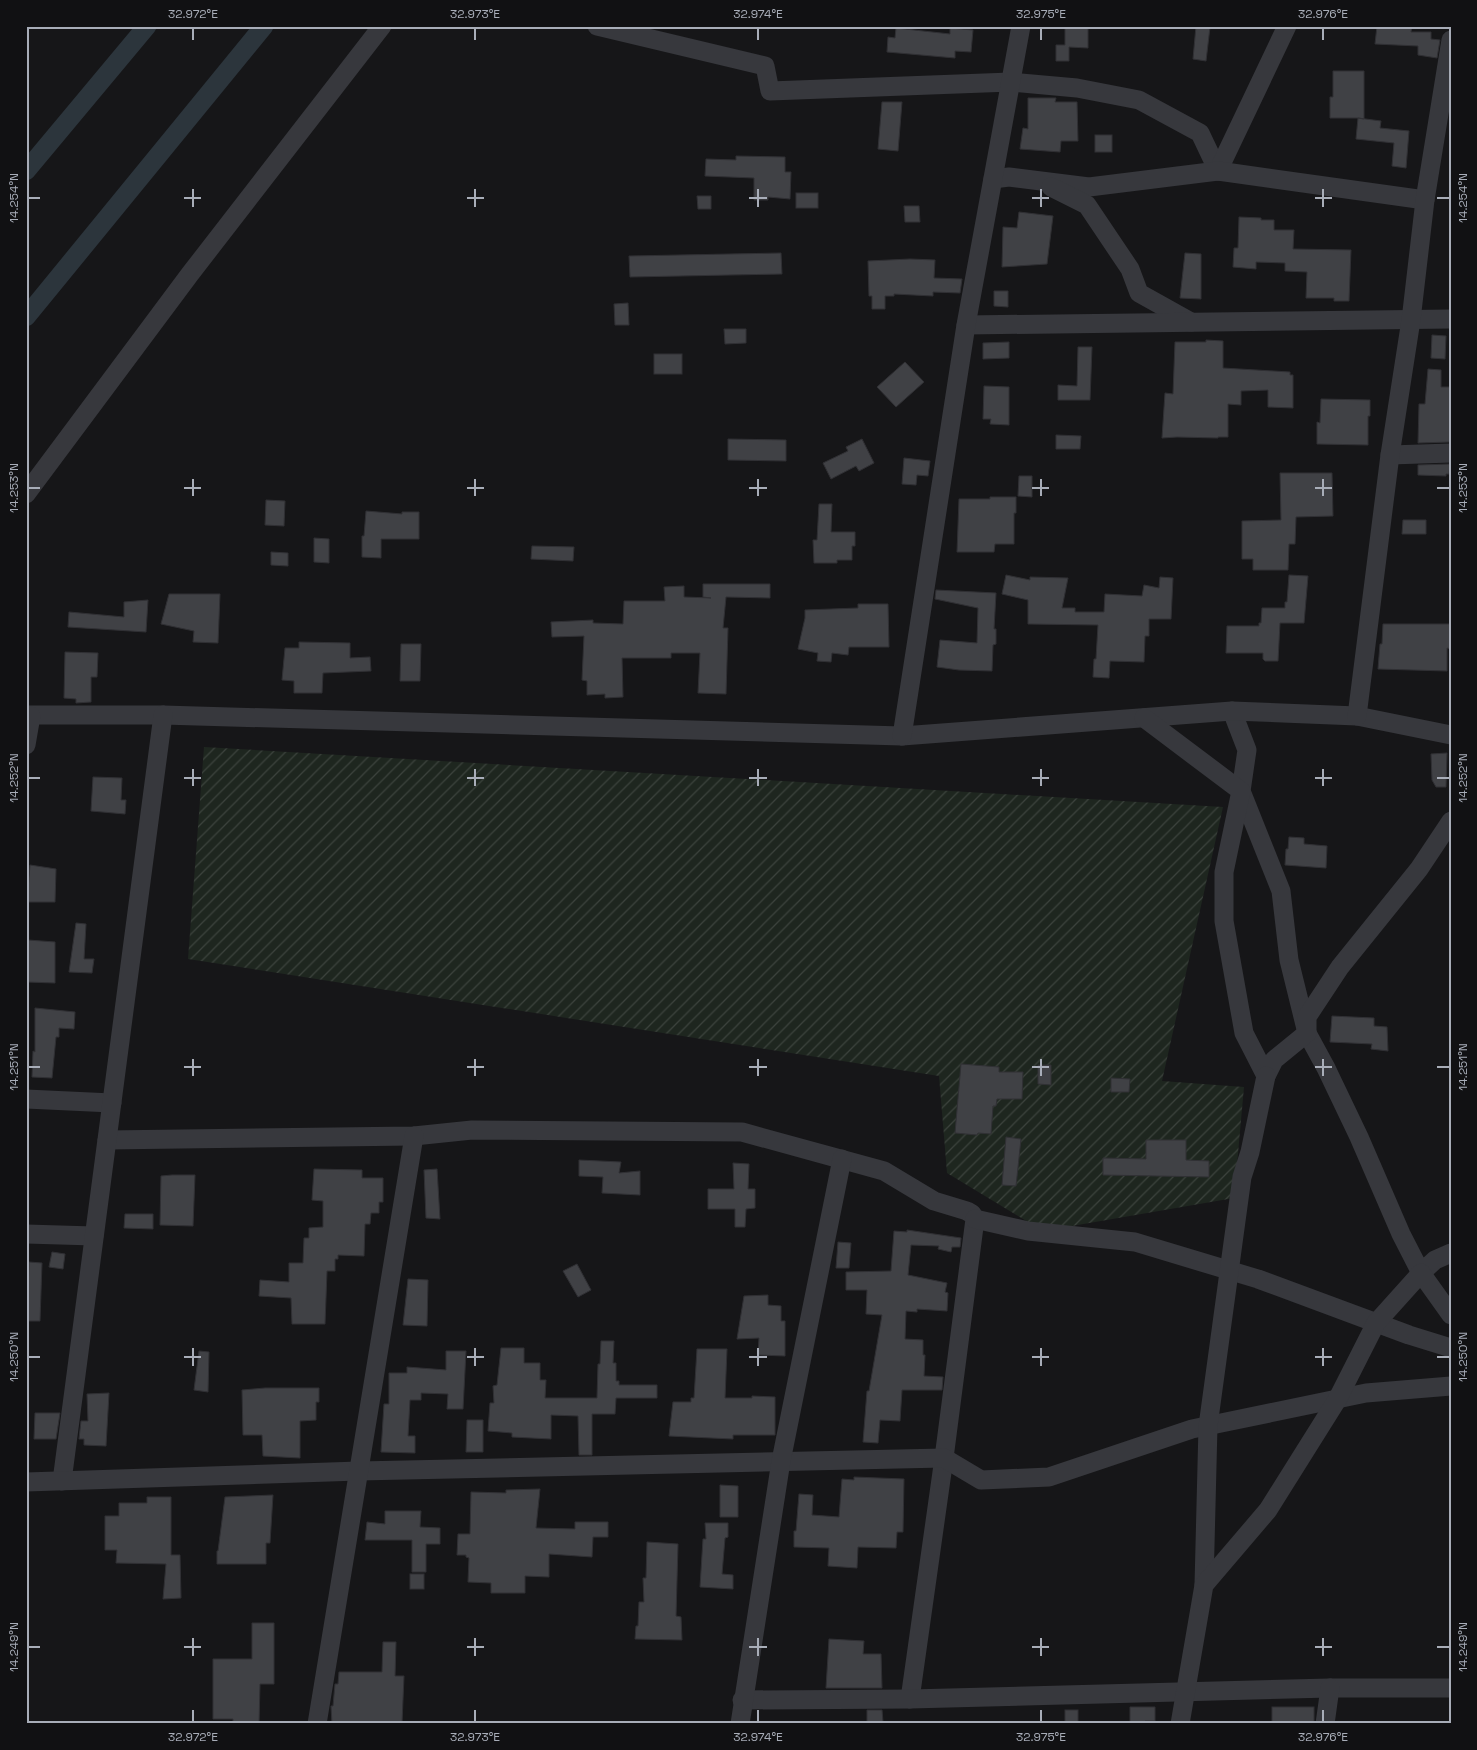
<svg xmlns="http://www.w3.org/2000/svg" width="1477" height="1750" viewBox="0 0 1477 1750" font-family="'Space Grotesk',sans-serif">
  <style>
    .garden { fill: url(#garden-furrows) }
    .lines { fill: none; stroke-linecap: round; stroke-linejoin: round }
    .canal { stroke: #2c353c; stroke-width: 19 }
    .building { fill: #404145; stroke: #303034 }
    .street { stroke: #37383d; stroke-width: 19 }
    .ticks { fill: none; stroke: #a8adb8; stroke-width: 2 }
    .neatline { fill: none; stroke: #a8adb8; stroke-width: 2 }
    .ticks-label { font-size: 12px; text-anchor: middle; fill: #a8adb8 }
  </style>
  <defs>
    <pattern id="garden-furrows" width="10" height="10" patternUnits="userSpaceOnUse" patternTransform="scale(1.25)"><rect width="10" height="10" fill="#1e261f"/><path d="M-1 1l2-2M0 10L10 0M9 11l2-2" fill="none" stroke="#3c433d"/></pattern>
  </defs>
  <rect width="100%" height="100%" fill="#161618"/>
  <!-- garden -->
  <polygon class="garden" points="204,747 1223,807 1162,1081 1244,1087 1234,1198 1043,1231 947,1173 939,1076 188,959"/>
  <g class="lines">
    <!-- canal -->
    <g class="canal">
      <polyline points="26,171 147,26"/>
      <polyline points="26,317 264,26"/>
    </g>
  </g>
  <!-- building -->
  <g class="building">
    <polygon points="1196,26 1210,27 1206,61 1193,59"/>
    <polygon points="1377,26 1412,26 1411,32 1431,32 1431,39 1440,40 1437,58 1418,55 1418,46 1375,44"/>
    <polygon points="1065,27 1088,27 1088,48 1069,47 1069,61 1056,61 1056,45 1065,45"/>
    <polygon points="896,28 950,34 950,28 973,30 971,52 955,51 955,58 887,52 888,37 895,38"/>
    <polygon points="1333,71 1364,71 1364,119 1358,118 1381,121 1380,128 1409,131 1406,168 1392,166 1394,143 1356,139 1358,118 1330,118 1330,97 1333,97"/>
    <polygon points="1028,98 1056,98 1055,102 1077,102 1078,141 1061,141 1060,152 1020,149 1023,128 1028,129"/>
    <polygon points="882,102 902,102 898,151 878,149"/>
    <rect x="1095" y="135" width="17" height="17"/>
    <polygon points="736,156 785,157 785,172 791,172 790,199 768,197 768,200 754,200 754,178 705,176 706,159 736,160"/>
    <rect x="796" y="193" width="22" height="15"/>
    <polygon points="697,196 711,196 711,209 698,209"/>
    <polygon points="904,206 919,206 920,222 905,222"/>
    <polygon points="1019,212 1053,216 1047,264 1002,267 1003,227 1017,228"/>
    <polygon points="1239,217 1261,218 1261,220 1274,220 1274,230 1294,230 1293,249 1351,250 1349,301 1334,301 1334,298 1306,298 1307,272 1285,271 1285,263 1256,262 1256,269 1233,267 1234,248 1238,248"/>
    <polygon points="781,253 782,274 630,277 629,256"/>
    <polygon points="1185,253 1201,254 1201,299 1180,298"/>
    <polygon points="910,259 935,260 934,278 962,279 960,293 933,292 933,296 894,294 894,296 885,296 885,309 872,309 872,296 869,296 868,261"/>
    <polygon points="994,291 1008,291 1008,307 994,306"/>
    <polygon points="628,303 629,325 615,325 614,304"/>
    <polygon points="724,329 746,329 746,343 725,344"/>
    <polygon points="1432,335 1446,336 1445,359 1431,358"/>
    <polygon points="1206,340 1223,341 1223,368 1290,372 1290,375 1293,375 1293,408 1268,407 1268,390 1241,391 1241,405 1228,404 1228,437 1218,437 1218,438 1177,437 1162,438 1165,393 1173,394 1175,342 1206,342"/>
    <polygon points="1009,342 1009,358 983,359 983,343"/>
    <polygon points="1078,347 1092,347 1090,400 1058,400 1058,385 1077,386"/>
    <rect x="654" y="354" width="28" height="20"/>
    <polygon points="905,362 924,382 896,407 877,387"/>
    <polygon points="1428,369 1441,370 1441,387 1451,387 1450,442 1418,443 1419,404 1425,404"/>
    <polygon points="984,386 1009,387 1009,425 990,424 991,419 983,419"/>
    <polygon points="1321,399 1370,400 1370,416 1368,416 1368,445 1317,444 1317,422 1320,423"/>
    <polygon points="1056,435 1081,436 1080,449 1056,449"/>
    <polygon points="728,439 786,440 786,461 728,460"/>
    <polygon points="862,439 874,463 859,471 856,466 831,479 823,463 848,451 846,447"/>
    <polygon points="904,458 930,461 928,476 917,475 916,485 902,484"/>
    <polygon points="1450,464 1449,474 1446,474 1446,476 1418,475 1418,465"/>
    <polygon points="1280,473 1332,473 1333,516 1296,517 1295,544 1289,544 1288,570 1253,570 1253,559 1242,559 1242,521 1281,520"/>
    <polygon points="1019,476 1032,476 1032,497 1018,496"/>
    <polygon points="990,497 1016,497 1016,513 1014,513 1014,544 995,544 994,552 957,552 959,499 990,499"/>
    <polygon points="266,500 285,501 284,526 265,525"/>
    <polygon points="819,504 832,504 831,532 855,532 855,546 852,546 852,560 837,560 837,563 814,563 813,540 817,540"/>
    <polygon points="366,511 402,514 402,512 419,512 419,539 381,539 381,558 362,557 362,536 364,536"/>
    <polygon points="1403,520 1426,520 1426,534 1402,534"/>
    <polygon points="314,538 329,539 329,563 314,562"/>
    <polygon points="532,546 574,547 573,561 531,559"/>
    <polygon points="271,552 288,553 288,566 271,565"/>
    <polygon points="1006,575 1030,580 1030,577 1068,578 1062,608 1075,608 1075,612 1104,612 1105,594 1142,596 1144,585 1159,588 1160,577 1173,578 1171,619 1149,619 1149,636 1145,636 1144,662 1110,661 1109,678 1093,677 1094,659 1096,659 1098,625 1028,624 1028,600 1002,594"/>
    <polygon points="1289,575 1308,576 1304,623 1280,623 1278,661 1265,661 1263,659 1263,653 1226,653 1227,626 1259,626 1259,623 1261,623 1262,608 1285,608 1285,602 1287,602"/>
    <polygon points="703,584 770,584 770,598 726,597 723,628 728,628 726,694 698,693 700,653 671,653 671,658 622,658 623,697 605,698 605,694 587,695 587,681 582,680 584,636 552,637 551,622 593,620 593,623 623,624 624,601 665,601 664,587 684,586 684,597 711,598 703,597"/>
    <polygon points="936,590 996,593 994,629 996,629 996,644 993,645 992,671 959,670 937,667 940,640 977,643 978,608 935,599"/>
    <polygon points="169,594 220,594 218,643 193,642 194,631 161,624"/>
    <polygon points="148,600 146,632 68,627 69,612 124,617 124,602"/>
    <polygon points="858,604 888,604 889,647 849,647 848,655 832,653 831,662 817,661 818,653 798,649 805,618 805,610 858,608"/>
    <polygon points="1383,624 1451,624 1451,649 1447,648 1447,671 1378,669 1380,644 1382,644"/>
    <polygon points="299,642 350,643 350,658 370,657 371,671 323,673 322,693 294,693 294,681 282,680 285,648 299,648"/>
    <polygon points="401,644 421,644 420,681 400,681"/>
    <polygon points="65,652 98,653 97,677 91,677 91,702 76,703 76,699 64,698"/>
    <polygon points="1447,753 1446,787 1436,787 1432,780 1431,754"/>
    <polygon points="93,777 122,778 121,800 126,800 125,814 91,811"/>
    <polygon points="1289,837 1304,838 1304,844 1327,846 1326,868 1285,865 1286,849 1288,849"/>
    <polygon points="30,865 56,869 55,902 27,902"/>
    <polygon points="76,923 86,924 84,959 94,959 92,973 69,972"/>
    <polygon points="28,940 55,942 55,983 27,982"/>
    <polygon points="35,1008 75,1012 74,1029 59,1028 59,1037 56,1037 52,1078 32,1077 33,1051 35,1052"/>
    <polygon points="1332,1016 1374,1018 1374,1026 1387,1027 1388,1051 1371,1049 1372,1044 1330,1042"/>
    <polygon points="961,1064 999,1067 999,1072 1023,1072 1022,1099 997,1099 996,1106 993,1106 991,1134 978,1133 977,1135 955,1133"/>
    <polygon points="1038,1065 1051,1065 1051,1085 1038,1084"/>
    <polygon points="1111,1078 1130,1079 1129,1092 1111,1092"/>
    <polygon points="1006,1137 1021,1139 1016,1186 1002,1185"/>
    <polygon points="1146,1140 1186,1140 1186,1160 1209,1161 1209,1177 1103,1175 1103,1158 1146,1159"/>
    <polygon points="579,1160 621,1162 619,1173 640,1171 640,1195 602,1193 603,1177 579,1176"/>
    <polygon points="733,1163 749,1164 748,1189 755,1189 755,1208 746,1209 745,1227 735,1227 735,1209 708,1209 708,1189 734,1189"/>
    <polygon points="314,1169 362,1170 362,1178 383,1178 383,1202 379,1202 379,1213 371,1213 370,1224 365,1224 364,1256 338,1255 338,1259 335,1259 335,1271 327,1271 325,1324 292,1324 291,1298 259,1296 260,1280 289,1282 289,1263 303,1263 304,1238 309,1238 309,1228 323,1227 323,1201 312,1200"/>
    <polygon points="437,1169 440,1219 426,1218 424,1170"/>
    <polygon points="172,1175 195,1175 193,1226 160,1225 161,1176"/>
    <polygon points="125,1214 153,1214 153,1229 124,1228"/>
    <polygon points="907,1230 961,1238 960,1247 952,1247 951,1252 938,1249 939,1246 911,1245 908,1275 947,1283 945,1292 948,1293 947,1311 917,1309 917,1312 906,1311 905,1339 923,1340 923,1355 925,1355 924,1376 943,1377 942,1390 902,1390 900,1421 880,1420 878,1443 863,1442 867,1391 869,1391 882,1315 866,1314 867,1290 846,1290 846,1272 891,1271 894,1231 907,1232"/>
    <polygon points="838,1242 851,1243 849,1268 836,1268"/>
    <polygon points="52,1252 65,1254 63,1269 49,1267"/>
    <polygon points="29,1262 42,1263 40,1321 27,1321"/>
    <polygon points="577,1264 591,1290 578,1297 563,1271"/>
    <polygon points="408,1279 428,1280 427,1326 403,1325"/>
    <polygon points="768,1295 768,1305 781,1306 781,1321 785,1321 785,1356 758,1355 759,1338 737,1339 744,1296"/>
    <polygon points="601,1341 614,1341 613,1363 616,1363 616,1381 619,1381 619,1385 657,1385 657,1398 616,1398 615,1414 592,1414 592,1455 579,1455 578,1416 551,1415 551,1439 512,1437 512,1433 488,1431 490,1403 494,1403 493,1386 497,1385 501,1348 524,1348 524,1363 540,1363 540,1380 546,1380 545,1398 597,1398 598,1364 600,1364"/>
    <polygon points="697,1349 727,1349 725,1398 752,1398 752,1396 775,1397 775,1435 733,1435 733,1439 669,1436 673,1402 691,1402 691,1398 694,1398"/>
    <polygon points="199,1351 209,1352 208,1392 194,1390"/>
    <polygon points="446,1351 466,1351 463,1409 447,1409 448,1394 421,1393 421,1400 410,1400 408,1436 415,1436 415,1453 381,1452 384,1404 389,1404 389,1373 407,1373 407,1367 446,1370"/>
    <polygon points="265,1388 319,1388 319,1402 316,1402 316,1420 300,1421 300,1458 263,1456 262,1435 243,1435 242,1390"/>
    <polygon points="109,1393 106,1446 84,1445 84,1439 79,1439 81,1421 88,1421 87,1394"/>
    <polygon points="35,1413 60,1413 56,1439 34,1439"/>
    <polygon points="467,1420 483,1420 483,1452 466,1452"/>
    <polygon points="854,1477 904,1479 903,1532 897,1532 896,1548 858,1547 857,1568 828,1566 829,1548 794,1547 794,1531 796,1531 799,1494 813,1495 812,1515 839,1517 842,1479 854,1480"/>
    <polygon points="720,1485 738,1486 738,1517 720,1517"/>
    <polygon points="540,1489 536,1528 575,1529 575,1522 608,1522 608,1537 593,1537 592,1557 549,1554 549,1577 525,1576 525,1593 491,1593 491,1583 468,1582 469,1558 466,1557 466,1555 457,1555 458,1534 470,1534 471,1492 506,1493 506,1490"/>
    <polygon points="273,1495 270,1543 266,1543 266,1564 217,1564 217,1551 218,1551 225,1497"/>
    <polygon points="147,1497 171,1497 171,1555 180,1555 181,1598 163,1599 166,1564 116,1563 117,1550 105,1550 105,1516 119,1516 119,1503 147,1503"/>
    <polygon points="385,1511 421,1511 420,1527 440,1528 440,1544 426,1544 426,1572 412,1572 412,1540 365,1540 367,1522 385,1524"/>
    <polygon points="705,1523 728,1523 728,1537 725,1538 722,1574 733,1575 733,1589 700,1587 703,1539 706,1539"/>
    <polygon points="647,1542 678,1544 676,1616 681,1617 682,1640 635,1639 636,1626 638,1626 639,1602 644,1602 643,1578 646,1578"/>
    <rect x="410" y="1574" width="14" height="15"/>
    <polygon points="252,1623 274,1623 274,1684 260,1684 259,1724 233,1724 233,1719 213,1719 213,1659 252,1659"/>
    <polygon points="829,1639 864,1641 863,1654 881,1654 882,1688 826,1688"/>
    <polygon points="383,1642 396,1642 395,1676 404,1676 402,1723 332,1724 331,1706 333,1706 335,1684 338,1684 339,1672 382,1672"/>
    <polygon points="1130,1707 1155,1707 1155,1721 1145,1721 1145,1724 1130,1724"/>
    <rect x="1272" y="1707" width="42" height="17"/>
    <polygon points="867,1710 882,1710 883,1722 867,1722"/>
    <rect x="1065" y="1710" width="13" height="14"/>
  </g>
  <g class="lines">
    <!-- street -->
    <g class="street">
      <polyline points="597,26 765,66 770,91 1011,82 1077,88 1139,100 1200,133 1218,171"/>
      <polyline points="1218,171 1287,26"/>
      <polyline points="993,179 1009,177 1089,187 1218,171 1425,200"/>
      <polyline points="1051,187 1087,205 1130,269 1139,293 1191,322"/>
      <polyline points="966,325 1451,319"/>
      <polyline points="1390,455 1451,453"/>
      <polyline points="26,494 190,274 382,26"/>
      <polyline points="1232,711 1247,750 1241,791 1281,891 1289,960 1307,1033 1326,1068 1359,1137 1401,1234 1421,1273 1435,1260 1451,1253"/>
      <polyline points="26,715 163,715 902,736 1232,711 1357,716 1451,735"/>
      <polyline points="1357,716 1390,455 1411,320 1425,200 1451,40"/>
      <polyline points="1144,718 1241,791 1224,872 1224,921 1244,1033 1266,1076 1274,1060 1307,1033 1307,1017 1340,967 1419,869 1451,821"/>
      <polyline points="902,736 966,325 1021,26"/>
      <polyline points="26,745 31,716"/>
      <polyline points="26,1099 112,1103"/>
      <polyline points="107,1140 414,1136 472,1130 742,1132 884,1171 934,1201 967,1211 972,1214 975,1219 944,1458 910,1699"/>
      <polyline points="975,1219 1028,1231 1135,1242 1258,1279 1409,1335 1451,1348"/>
      <polyline points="26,1234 94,1236"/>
      <polyline points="62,1481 163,715"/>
      <polyline points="26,1482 359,1471 944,1458 981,1480 1049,1477 1192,1429 1366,1393 1451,1386"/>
      <polyline points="1204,1585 1208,1426 1242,1177 1250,1152 1266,1076"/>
      <polyline points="742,1700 910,1699 1330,1688 1451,1688"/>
      <polyline points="317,1724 414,1136"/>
      <polyline points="740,1724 781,1461 842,1159"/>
      <polyline points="1180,1724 1204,1585 1268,1510 1337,1400 1376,1323 1421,1273 1451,1315"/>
      <polyline points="1325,1724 1330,1688"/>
    </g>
  </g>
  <!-- ticks -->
  <path class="ticks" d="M193,28V40M475,28V40M758,28V40M1041,28V40M1323,28V40M193,189V207M475,189V207M758,189V207M1041,189V207M1323,189V207M28,198H40M184,198H201M467,198H484M749,198H767M1032,198H1049M1315,198H1332M1437,198H1450M193,479V496M475,479V496M758,479V496M1041,479V496M1323,479V496M28,488H40M184,488H201M467,488H484M749,488H767M1032,488H1049M1315,488H1332M1437,488H1450M193,769V786M475,769V786M758,769V786M1041,769V786M1323,769V786M28,778H40M184,778H201M467,778H484M749,778H767M1032,778H1049M1315,778H1332M1437,778H1450M193,1059V1076M475,1059V1076M758,1059V1076M1041,1059V1076M1323,1059V1076M28,1067H40M184,1067H201M467,1067H484M749,1067H767M1032,1067H1049M1315,1067H1332M1437,1067H1450M193,1348V1366M475,1348V1366M758,1348V1366M1041,1348V1366M1323,1348V1366M28,1357H40M184,1357H201M467,1357H484M749,1357H767M1032,1357H1049M1315,1357H1332M1437,1357H1450M193,1638V1656M475,1638V1656M758,1638V1656M1041,1638V1656M1323,1638V1656M28,1647H40M184,1647H201M467,1647H484M749,1647H767M1032,1647H1049M1315,1647H1332M1437,1647H1450M193,1710V1722M475,1710V1722M758,1710V1722M1041,1710V1722M1323,1710V1722"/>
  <!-- border -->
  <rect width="1477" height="1750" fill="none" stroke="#111113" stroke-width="55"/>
  <rect x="28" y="28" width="1422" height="1694" class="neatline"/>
  <g class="ticks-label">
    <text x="193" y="18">32.972°E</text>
    <text x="475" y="18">32.973°E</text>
    <text x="758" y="18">32.974°E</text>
    <text x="1041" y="18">32.975°E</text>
    <text x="1323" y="18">32.976°E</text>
    <text transform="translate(14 198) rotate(-90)" y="4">14.254°N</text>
    <text transform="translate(1463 198) rotate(-90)" y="4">14.254°N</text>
    <text transform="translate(14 488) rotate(-90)" y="4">14.253°N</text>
    <text transform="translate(1463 488) rotate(-90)" y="4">14.253°N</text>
    <text transform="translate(14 778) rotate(-90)" y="4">14.252°N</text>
    <text transform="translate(1463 778) rotate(-90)" y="4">14.252°N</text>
    <text transform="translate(14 1067) rotate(-90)" y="4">14.251°N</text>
    <text transform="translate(1463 1067) rotate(-90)" y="4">14.251°N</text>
    <text transform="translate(14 1357) rotate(-90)" y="4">14.250°N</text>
    <text transform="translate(1463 1357) rotate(-90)" y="4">14.250°N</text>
    <text transform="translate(14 1647) rotate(-90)" y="4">14.249°N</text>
    <text transform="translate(1463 1647) rotate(-90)" y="4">14.249°N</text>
    <text x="193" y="1741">32.972°E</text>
    <text x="475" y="1741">32.973°E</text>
    <text x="758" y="1741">32.974°E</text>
    <text x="1041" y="1741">32.975°E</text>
    <text x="1323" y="1741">32.976°E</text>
  </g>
</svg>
